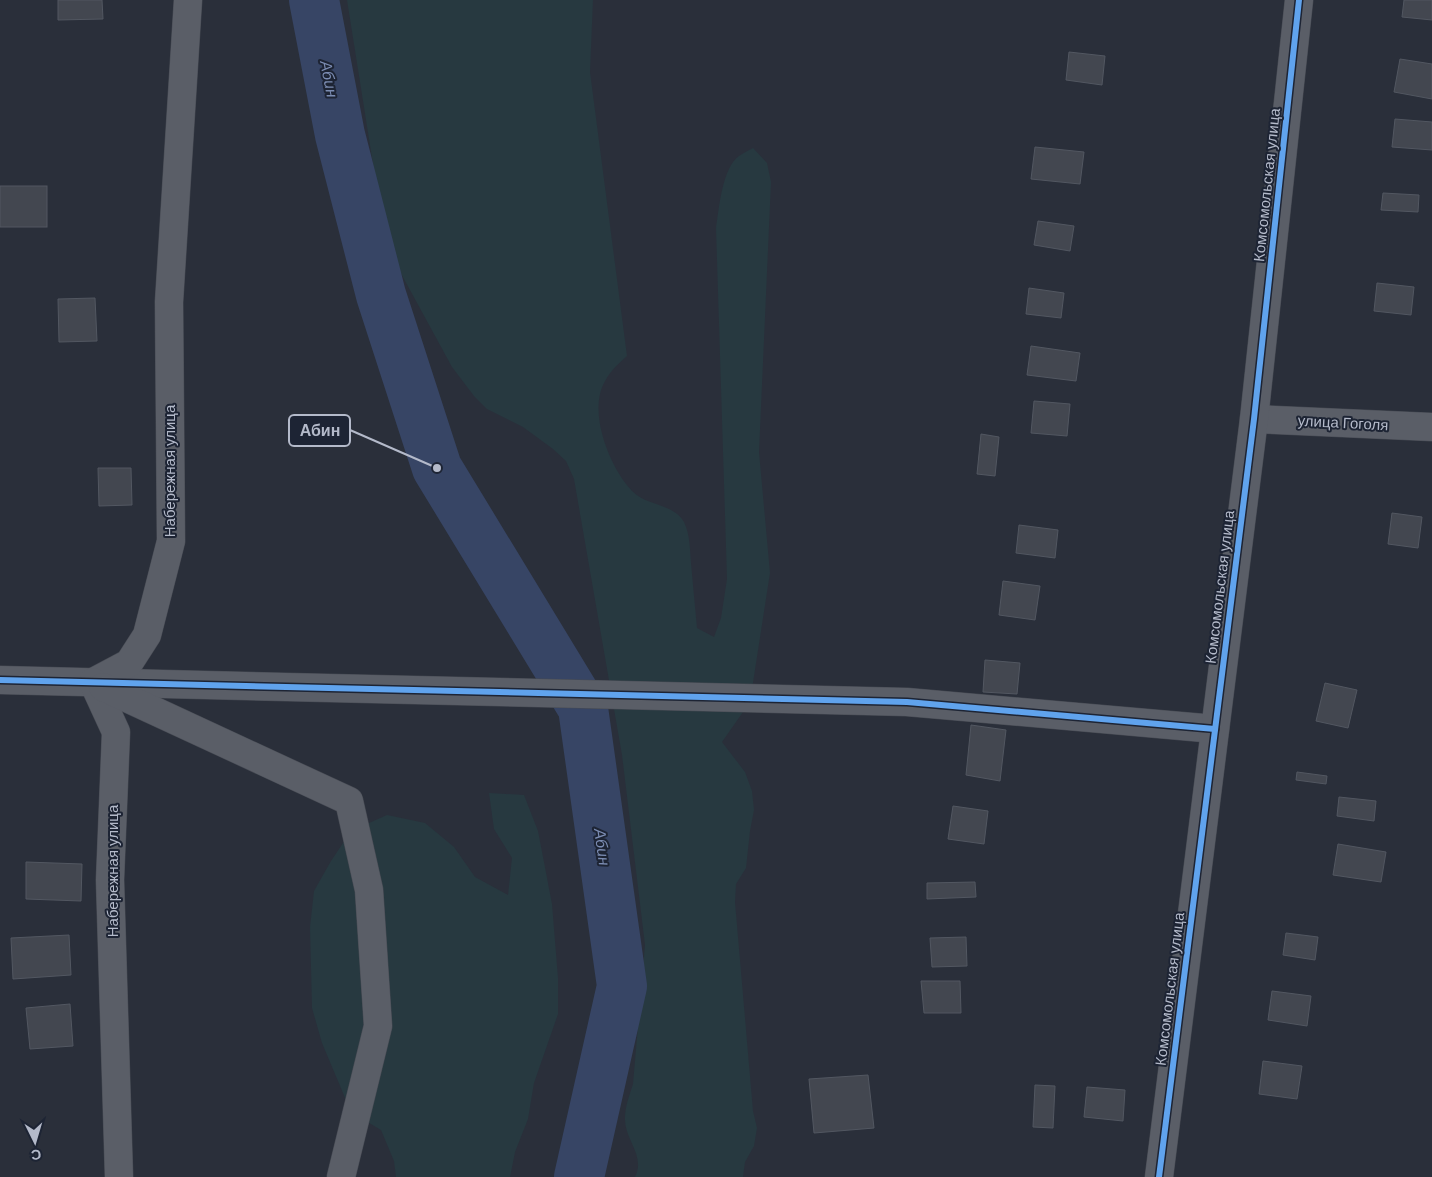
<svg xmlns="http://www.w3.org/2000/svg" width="1432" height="1177" viewBox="0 0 1432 1177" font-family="'DM Sans',sans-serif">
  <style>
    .green { fill: #273940 }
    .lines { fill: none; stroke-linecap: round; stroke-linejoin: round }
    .river { stroke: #374565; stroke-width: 50 }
    .building { fill: #434750; stroke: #525761 }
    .minor-casing { stroke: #464a53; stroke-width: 29 }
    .minor { stroke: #5a5e67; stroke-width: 28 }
    .cycleway-casing { stroke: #1d2434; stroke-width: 9 }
    .cycleway { stroke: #60a3ed; stroke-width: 6 }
    .labels { text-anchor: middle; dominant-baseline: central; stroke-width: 4; stroke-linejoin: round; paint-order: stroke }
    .street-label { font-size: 15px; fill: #b4baca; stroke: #1d2434 }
    .water-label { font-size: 16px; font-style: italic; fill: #7b8cb2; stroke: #1d2434 }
    .leader { fill: none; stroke: #b4baca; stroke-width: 2 }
    .callout-dot { fill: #b4baca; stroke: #1d2434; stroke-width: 2 }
    .callout { fill: #1d2434; stroke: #b4baca; stroke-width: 2 }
    .callout-label { font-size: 16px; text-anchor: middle; font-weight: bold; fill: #b4baca }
  </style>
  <rect width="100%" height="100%" fill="#2a2f3a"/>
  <!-- green -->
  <g class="green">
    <path d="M347,0H593L590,72L627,356C617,365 609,372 603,385C589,415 610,468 632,491C646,506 673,503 684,522C690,534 690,550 691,563C693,585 695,607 697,628L714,637L721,618L727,579L716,228C719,209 722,168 739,156C743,153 748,151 753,148L767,163L771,182L759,452L770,573L750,702L722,742L745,772L752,791L754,810L750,831L746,868L736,884L735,902L753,1111L757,1128L754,1146L745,1162L743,1177H635C646,1156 624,1139 625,1118C625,1106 630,1094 633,1084L645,945L622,755L574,479L566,461L553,449L523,427L487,409L474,396L452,367L386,246Z"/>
    <polygon points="489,793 524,795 538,831 552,904 558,978 558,1014 534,1083 528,1119 515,1152 510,1177 396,1177 394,1161 381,1130 351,1112 322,1043 312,1008 310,927 314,891 331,861 351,831 387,815 425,823 454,847 475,877 508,895 512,858 494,829"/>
  </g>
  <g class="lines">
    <!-- river -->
    <polyline class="river" points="314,0 340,135 381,295 437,468 583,708 622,986 579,1177"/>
  </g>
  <!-- building -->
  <g class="building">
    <polygon points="58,0 102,0 103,19 58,20"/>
    <polygon points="1404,0 1432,0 1432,20 1402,17"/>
    <polygon points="1069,52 1105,56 1102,85 1066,80"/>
    <polygon points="1400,59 1432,64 1432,99 1394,92"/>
    <polygon points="1395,119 1432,122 1432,150 1392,147"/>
    <polygon points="1035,147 1084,152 1080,184 1031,179"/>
    <rect x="0" y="186" width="47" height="41"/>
    <polygon points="1383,193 1419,195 1418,212 1381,210"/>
    <polygon points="1038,221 1074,226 1070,251 1034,245"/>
    <polygon points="1377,283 1414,287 1411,315 1374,311"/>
    <polygon points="1029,288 1064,293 1061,318 1026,314"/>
    <polygon points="95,298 97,341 59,342 58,299"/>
    <polygon points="1031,346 1080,353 1076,381 1027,375"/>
    <polygon points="1034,401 1070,404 1067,436 1031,433"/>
    <polygon points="981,434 999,437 995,476 977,474"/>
    <polygon points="98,468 131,468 132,505 99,506"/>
    <polygon points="1392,513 1422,517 1418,548 1388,544"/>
    <polygon points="1019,525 1058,530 1055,558 1016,553"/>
    <polygon points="1003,581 1040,586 1035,620 999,615"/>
    <polygon points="985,660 1020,663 1017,694 983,692"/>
    <polygon points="1325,683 1357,690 1348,728 1316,721"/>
    <polygon points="971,725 1006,730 1000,781 966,775"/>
    <polygon points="1297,772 1327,776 1326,784 1296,780"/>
    <polygon points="1339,797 1376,801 1374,821 1337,816"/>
    <polygon points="953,806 988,811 984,844 948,839"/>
    <polygon points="1338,844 1386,852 1381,882 1333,875"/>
    <polygon points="26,862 82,864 81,901 26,899"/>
    <polygon points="975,882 976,897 927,899 927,883"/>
    <polygon points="1286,933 1318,937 1315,960 1283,955"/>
    <polygon points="69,935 71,975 13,979 11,938"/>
    <polygon points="966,937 967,966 932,967 930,938"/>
    <polygon points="921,981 960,981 961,1013 924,1013"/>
    <polygon points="1272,991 1311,996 1307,1026 1268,1020"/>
    <polygon points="70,1004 73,1046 30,1049 26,1008"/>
    <polygon points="1263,1061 1302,1066 1297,1099 1259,1094"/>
    <polygon points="868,1075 874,1128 814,1133 809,1079"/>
    <polygon points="1035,1085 1055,1086 1053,1128 1033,1127"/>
    <polygon points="1087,1087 1125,1090 1123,1121 1084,1117"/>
  </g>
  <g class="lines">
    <defs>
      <g id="minor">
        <polyline points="1254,419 1432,427"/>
        <polyline points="0,680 907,702 1215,729"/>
        <polyline points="97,680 129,663 147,635 171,541 169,302 188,0"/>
        <polyline points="93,682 116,732 110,880 119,1177"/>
        <polyline points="103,687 349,801 369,890 378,1026 341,1177"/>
        <polyline points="1159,1177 1254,419 1299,0"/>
      </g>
    </defs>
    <!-- minor casing -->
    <use href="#minor" class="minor-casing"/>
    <!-- minor -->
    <use href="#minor" class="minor"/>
    <defs>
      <g id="cycleway">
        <polyline points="0,680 907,702 1215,729"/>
        <polyline points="1159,1177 1254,419 1299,0"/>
      </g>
    </defs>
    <!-- cycleway casing -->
    <use href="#cycleway" class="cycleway-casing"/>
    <!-- cycleway -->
    <use href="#cycleway" class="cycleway"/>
  </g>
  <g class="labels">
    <!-- street labels -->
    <g class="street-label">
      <text transform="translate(1267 185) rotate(-84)">Комсомольская улица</text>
      <text transform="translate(1343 423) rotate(3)">улица Гоголя</text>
      <text transform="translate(170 471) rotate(-90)">Набережная улица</text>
      <text transform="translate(1220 587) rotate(-83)">Комсомольская улица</text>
      <text transform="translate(113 871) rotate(-90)">Набережная улица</text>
      <text transform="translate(1170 989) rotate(-83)">Комсомольская улица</text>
    </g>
    <!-- water labels -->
    <g class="water-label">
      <text transform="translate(329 79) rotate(79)">Абин</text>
      <text transform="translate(602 847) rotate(82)">Абин</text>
    </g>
  </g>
  <!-- callouts -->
  <path class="leader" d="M437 468L350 430"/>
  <circle class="callout-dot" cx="437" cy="468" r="5"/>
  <rect class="callout" x="289" y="415" width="61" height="31" rx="5"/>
  <g class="callout-label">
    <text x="320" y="436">Абин</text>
  </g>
  <!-- north arrow -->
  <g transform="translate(35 1142) rotate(175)" stroke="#1d2434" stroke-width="4" paint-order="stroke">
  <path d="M0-4L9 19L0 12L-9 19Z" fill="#b4baca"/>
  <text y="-8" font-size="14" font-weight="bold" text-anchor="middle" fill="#b4baca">С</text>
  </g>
</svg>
